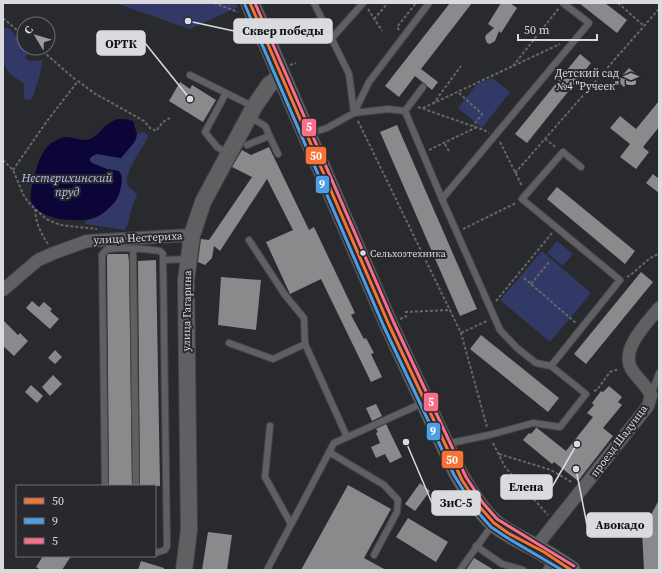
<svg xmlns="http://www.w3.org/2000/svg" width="662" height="573" viewBox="0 0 662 573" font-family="'Source Serif 4',serif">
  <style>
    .green { fill: #333967 }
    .water { fill: #0c0538 }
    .building { fill: #8a8a8d }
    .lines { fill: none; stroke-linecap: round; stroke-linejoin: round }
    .service-casing { stroke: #474749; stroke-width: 8 }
    .minor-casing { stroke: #474749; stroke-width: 14 }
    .tertiary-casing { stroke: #474749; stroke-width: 18 }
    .secondary-casing { stroke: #474749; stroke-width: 20 }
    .path { stroke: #676769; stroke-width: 2; stroke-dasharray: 3 2; stroke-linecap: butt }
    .service { stroke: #5f6062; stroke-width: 6 }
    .minor { stroke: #5f6062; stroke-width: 12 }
    .tertiary { stroke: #5f6062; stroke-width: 16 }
    .secondary { stroke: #646569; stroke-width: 18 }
    .bus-1-casing { stroke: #28292e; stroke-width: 6 }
    .bus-2-casing { stroke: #28292e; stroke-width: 6 }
    .bus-3-casing { stroke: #28292e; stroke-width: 6 }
    .bus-1 { stroke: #f57335; stroke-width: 3 }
    .bus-2 { stroke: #4d9ee5; stroke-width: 3 }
    .bus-3 { stroke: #fb6d88; stroke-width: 3 }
    .bus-dot { fill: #dadbde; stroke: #28292e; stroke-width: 1.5 }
    .labels { text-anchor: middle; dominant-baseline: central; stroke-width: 4; stroke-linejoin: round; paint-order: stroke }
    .bus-label { font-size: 10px; fill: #dadbde; stroke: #28292e; text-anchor: start }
    .poi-label { font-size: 11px; fill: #dadbde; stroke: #28292e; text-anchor: end }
    .street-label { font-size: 11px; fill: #dadbde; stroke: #28292e }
    .water-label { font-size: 12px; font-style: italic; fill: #b9c2ee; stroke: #28292e }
    .leader { fill: none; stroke: #dadbde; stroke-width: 1.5 }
    .callout-dot { fill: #dadbde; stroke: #28292e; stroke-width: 1.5 }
    .callout { fill: #dadbde; stroke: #dadbde; stroke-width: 1.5 }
    .callout-label { font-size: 12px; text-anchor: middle; font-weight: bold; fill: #111 }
    .line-badge { stroke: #28292e; stroke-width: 1.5 }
    .badge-label { font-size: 11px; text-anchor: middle; font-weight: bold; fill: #fff }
  </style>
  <rect width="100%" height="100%" fill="#292a2d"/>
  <!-- green -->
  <g class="green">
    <polygon points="115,3 236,3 238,7 190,29"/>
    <path d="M3,28C17,27 9,37 22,38L24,36V48H36V51L27,55L25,57C28,63 36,61 42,60V63L40,75L36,86L34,95L30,100L24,99C22,94 26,90 24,84L9,73L3,62Z"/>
    <polygon points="492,78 510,92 482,128 458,108 477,84"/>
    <path d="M144,132L148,136L147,139C142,149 122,175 128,186C130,189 135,191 137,195C135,200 132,205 131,211C128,218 130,224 124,230L86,224L85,221L96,218L117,199L121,186L122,175L119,171L107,169L92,163L90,161V158L94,155L97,154L121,158L136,139L137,134Z"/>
    <polygon points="557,241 573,254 563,266 547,253"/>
    <polygon points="542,251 591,293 550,342 500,300"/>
  </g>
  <!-- water -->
  <path class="water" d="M117,119H125L133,121L137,134L136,139L133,144L121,158L97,154L94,155L90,158V161L92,163L107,169L119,171C124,178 121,189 118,197C116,201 113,204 110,207C97,222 79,221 60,219C50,217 37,213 32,203C28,194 34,180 36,170C39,160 44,146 55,141C58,139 63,137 66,137C74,137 83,142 90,139C100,135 103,124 117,119Z"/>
  <!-- building -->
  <g class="building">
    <polygon points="450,3 472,3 421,69 438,82 432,90 415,76 399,97 385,86"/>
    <polygon points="501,3 510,3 517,8 501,33 499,31 495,41 490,44 487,43 485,38 486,35 494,28 488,24"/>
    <polygon points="579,3 605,3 627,20 617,33"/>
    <polygon points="580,54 591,63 527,143 515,134"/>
    <polygon points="629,68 635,73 624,87 617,81"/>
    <polygon points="180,82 190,89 192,85 216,100 203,122 169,101"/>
    <polygon points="659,101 659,127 643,147 649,152 636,169 620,157 630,144 610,128 620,116 636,129"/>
    <polygon points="397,125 477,309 460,316 380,132"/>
    <polygon points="269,147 309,230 314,227 355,313 351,315 364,339 366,338 374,353 371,354 382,377 371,382 321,279 290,294 266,242 293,230 267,179 220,251 214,246 212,258 205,265 198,262 201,239 209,240 252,177 232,167 242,150 251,155"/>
    <polygon points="653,174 659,179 659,193 646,183"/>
    <polygon points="557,187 635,251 625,264 547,199"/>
    <polygon points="108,254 128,254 129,261 132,486 109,486 107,256"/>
    <polygon points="156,260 160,486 140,486 138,261"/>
    <polygon points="641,272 653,282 586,364 574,354"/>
    <polygon points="221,277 261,280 256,330 218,325"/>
    <polygon points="32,301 39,307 44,302 52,309 50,311 59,319 50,329 26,308"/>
    <polygon points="3,320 18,335 20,333 28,341 14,356 3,346"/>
    <polygon points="481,335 559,398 548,412 470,349"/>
    <polygon points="55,350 62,357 55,364 48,358"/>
    <polygon points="53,375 62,384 50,396 42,387"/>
    <polygon points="31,385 43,396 37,403 25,392"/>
    <polygon points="609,386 622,397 618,402 622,405 603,428 613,436 578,481 554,462 552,464 523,440 529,433 531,434 536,428 537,428 566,451 593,417 587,413 594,405 592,403 601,391 603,392"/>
    <polygon points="376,404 382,416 372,421 366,408"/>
    <polygon points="386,424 402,457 390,463 385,454 376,458 371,447 380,443 376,433 378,432 376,429"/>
    <polygon points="420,483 430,491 415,511 405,504"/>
    <polygon points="348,485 391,509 364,558 386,570 301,570"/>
    <polygon points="659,500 659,570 644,570 642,531"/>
    <polygon points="408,518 448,542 436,562 396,537"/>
    <polygon points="208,532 232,535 227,570 202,570"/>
    <polygon points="43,556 71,556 62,570 41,570 36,567"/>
    <polygon points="474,558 494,570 466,570"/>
    <polygon points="141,561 164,568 163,570 138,570"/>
  </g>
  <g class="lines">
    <defs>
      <g id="service">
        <polyline points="314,3 349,74 354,113"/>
        <polyline points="332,38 363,3"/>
        <polyline points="190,75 226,93"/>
        <polyline points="405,111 423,87"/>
        <polyline points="354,113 369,82 429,3"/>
        <polyline points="250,117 265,126 278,154"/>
        <polyline points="308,134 327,128 354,113 388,109 405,111 442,199 500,330 517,348 536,363 551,366 586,394 560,427 533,423 489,435 446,444"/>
        <polyline points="247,145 269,136"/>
        <polyline points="229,154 217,147 205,132 226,93 254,107"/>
        <polyline points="442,199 589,23 563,3"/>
        <polyline points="249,240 285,295 304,318 305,344 347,437"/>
        <polyline points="133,249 136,486"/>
        <polyline points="229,343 273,359 305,344"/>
        <polyline points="551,366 620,280 522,199 563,152 581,167"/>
        <polyline points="651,395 659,373"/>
        <polyline points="270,426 265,477 291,524"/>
        <polyline points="329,452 384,485 398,500 397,512 374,555"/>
        <path d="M105,486L102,255C104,252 105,250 109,249C122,247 147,249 160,251L163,254V260"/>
        <polyline points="476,546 502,564 523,570"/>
        <polyline points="155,553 165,550 167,546 163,260 188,259"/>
        <polyline points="267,570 334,443 423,403"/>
        <polyline points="460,570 493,524"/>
        <polyline points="546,570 551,560"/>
      </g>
      <g id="minor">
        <polyline points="3,290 38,260 54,253 87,241 192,235"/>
        <path d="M535,548L648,406L651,395C646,385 638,379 632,370C619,350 647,323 659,308"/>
      </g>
      <polyline id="tertiary" points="184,570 189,530 186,280 192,235 203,202 254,107 269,85 281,76"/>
      <path id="secondary" d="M250,3L389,325L458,473C468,491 479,509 494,523C506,533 520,539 534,547C547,554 559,562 571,570"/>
    </defs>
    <!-- service casing -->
    <use href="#service" class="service-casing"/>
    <!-- minor casing -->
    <use href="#minor" class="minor-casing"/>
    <!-- tertiary casing -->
    <use href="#tertiary" class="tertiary-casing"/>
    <!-- secondary casing -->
    <use href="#secondary" class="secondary-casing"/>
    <!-- path -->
    <g class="path">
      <polyline points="214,3 238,12"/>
      <polyline points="618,3 644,26"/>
      <polyline points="368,9 382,31"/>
      <polyline points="3,18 24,36"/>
      <polyline points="374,19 388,3"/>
      <polyline points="399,30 397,27 416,3"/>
      <polyline points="39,48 77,81"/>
      <polyline points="290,65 296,63"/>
      <polyline points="513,66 559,8"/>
      <polyline points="459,93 482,114 473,126"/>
      <polyline points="433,104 461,66"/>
      <polyline points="418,107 484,130 489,133"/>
      <polyline points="423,108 560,44"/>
      <polyline points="358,121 461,333 487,427"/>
      <polyline points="545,139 557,148"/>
      <polyline points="500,142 522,186"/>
      <polyline points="445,144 450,153"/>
      <polyline points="429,150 477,127"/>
      <polyline points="3,160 13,170 23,194 28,202 46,219 60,225 97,229"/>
      <polyline points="13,170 47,121 78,81 94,93 144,121 150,128 156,131 163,122 170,118"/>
      <polyline points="515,173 659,9"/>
      <path d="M35,209C36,223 40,232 48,244"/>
      <polyline points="463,229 516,203"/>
      <path d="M627,277C638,271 646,258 659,254"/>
      <polyline points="524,278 576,323"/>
      <polyline points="531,284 550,261"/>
      <polyline points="496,301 552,233"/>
      <polyline points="405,312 451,310"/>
      <polyline points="400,319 407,316"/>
      <polyline points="461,333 487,321"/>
      <polyline points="594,391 597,390 610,372 619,369"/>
      <polyline points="493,443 505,467 548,515"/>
      <polyline points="499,454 551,470 573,483"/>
    </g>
    <!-- service -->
    <use href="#service" class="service"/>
    <!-- minor -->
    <use href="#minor" class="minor"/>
    <!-- tertiary -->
    <use href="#tertiary" class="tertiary"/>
    <!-- secondary -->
    <use href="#secondary" class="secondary"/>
    <defs>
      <polyline id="bus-1" points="250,3 389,325 462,480 479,506 494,523 508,533 544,552 571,570"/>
      <polyline id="bus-2" points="245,5 384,327 454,475 475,509 491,527 506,537 562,570"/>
      <polyline id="bus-3" points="255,3 394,323 466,477 483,503 497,519 574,566"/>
    </defs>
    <!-- bus-1 casing -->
    <use href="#bus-1" class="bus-1-casing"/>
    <!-- bus-2 casing -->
    <use href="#bus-2" class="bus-2-casing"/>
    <!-- bus-3 casing -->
    <use href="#bus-3" class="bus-3-casing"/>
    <!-- bus-1 -->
    <use href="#bus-1" class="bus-1"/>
    <!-- bus-2 -->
    <use href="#bus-2" class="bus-2"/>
    <!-- bus-3 -->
    <use href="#bus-3" class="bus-3"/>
  </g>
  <!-- icons -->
  <defs>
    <symbol id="school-bare" viewBox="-9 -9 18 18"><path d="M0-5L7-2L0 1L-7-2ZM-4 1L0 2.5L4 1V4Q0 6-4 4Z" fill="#9c9da0" stroke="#28292e" stroke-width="2.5" paint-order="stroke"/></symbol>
  </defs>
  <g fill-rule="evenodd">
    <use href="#school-bare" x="620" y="68" width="22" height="22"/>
  </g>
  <!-- markers -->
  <circle class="bus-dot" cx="363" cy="253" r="3.5"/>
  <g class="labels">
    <!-- bus labels -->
    <g class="bus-label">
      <text x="370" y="253">Сельхозтехника</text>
    </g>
    <!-- poi labels -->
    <g class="poi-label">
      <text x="619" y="73">Детский сад<tspan x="619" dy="13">№4 "Ручеек"</tspan></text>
    </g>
    <!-- street labels -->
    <g class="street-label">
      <text transform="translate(138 238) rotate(-3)">улица Нестериха</text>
      <text transform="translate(187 311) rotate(-89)">улица Гагарина</text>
      <text transform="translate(619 441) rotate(-53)">проезд Шадунца</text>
    </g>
    <!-- water labels -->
    <g class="water-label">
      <text x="67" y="178">Нестерихинский<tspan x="67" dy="14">пруд</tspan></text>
    </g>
  </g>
  <!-- callouts -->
  <path class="leader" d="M188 21L234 31M190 99L145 43M577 444L552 487M406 442L432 503M576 469L587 525"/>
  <g class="callout-dot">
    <circle cx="188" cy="21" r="4"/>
    <circle cx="190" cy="99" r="4"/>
    <circle cx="577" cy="444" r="4"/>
    <circle cx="406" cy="442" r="4"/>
    <circle cx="576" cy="469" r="4"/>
  </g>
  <g class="callout">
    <rect x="234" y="19" width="98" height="24" rx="4"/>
    <rect x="97" y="31" width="48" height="24" rx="4"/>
    <rect x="501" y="475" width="51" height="24" rx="4"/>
    <rect x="432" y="491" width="48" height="24" rx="4"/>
    <rect x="587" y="513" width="65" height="24" rx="4"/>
  </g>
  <g class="callout-label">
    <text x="283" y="35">Сквер победы</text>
    <text x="121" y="48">ОРТК</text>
    <text x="526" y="491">Елена</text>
    <text x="456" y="507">ЗиС-5</text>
    <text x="620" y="529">Авокадо</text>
  </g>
  <g class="line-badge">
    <rect x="301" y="118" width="16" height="19" rx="4" fill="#fb6d88"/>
    <rect x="305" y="146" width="22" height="19" rx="4" fill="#f57335"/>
    <rect x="315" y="175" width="15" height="19" rx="4" fill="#4d9ee5"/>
    <rect x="423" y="392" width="16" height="20" rx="4" fill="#fb6d88"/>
    <rect x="426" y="422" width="15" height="19" rx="4" fill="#4d9ee5"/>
    <rect x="441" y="450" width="23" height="19" rx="4" fill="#f57335"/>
  </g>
  <g class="badge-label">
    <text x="309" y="131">5</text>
    <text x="316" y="160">50</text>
    <text x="322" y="188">9</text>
    <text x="431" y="406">5</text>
    <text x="433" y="435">9</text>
    <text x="452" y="464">50</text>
  </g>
  <!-- border -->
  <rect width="662" height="573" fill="none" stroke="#dadbde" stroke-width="8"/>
  <!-- legend -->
  <rect x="16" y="485" width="140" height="72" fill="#28292e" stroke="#6f7074"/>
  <rect x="24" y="498" width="20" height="6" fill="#f57335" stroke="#6f7074"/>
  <text x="52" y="505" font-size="12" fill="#dadbde">50</text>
  <rect x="24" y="518" width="20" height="6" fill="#4d9ee5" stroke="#6f7074"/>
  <text x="52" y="525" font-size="12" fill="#dadbde">9</text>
  <rect x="24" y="538" width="20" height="6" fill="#fb6d88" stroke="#6f7074"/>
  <text x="52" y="545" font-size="12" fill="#dadbde">5</text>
  <!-- north arrow -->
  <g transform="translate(36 36) rotate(308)"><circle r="19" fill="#28292e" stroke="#6f7074"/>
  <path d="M0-3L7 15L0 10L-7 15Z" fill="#9c9da0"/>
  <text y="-6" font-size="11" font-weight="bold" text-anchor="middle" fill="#dadbde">С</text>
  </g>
  <!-- scale -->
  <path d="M518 34v6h79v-6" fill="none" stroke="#dadbde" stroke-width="2"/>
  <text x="524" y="34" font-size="12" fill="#dadbde" stroke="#28292e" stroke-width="3" paint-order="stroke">50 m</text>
</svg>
